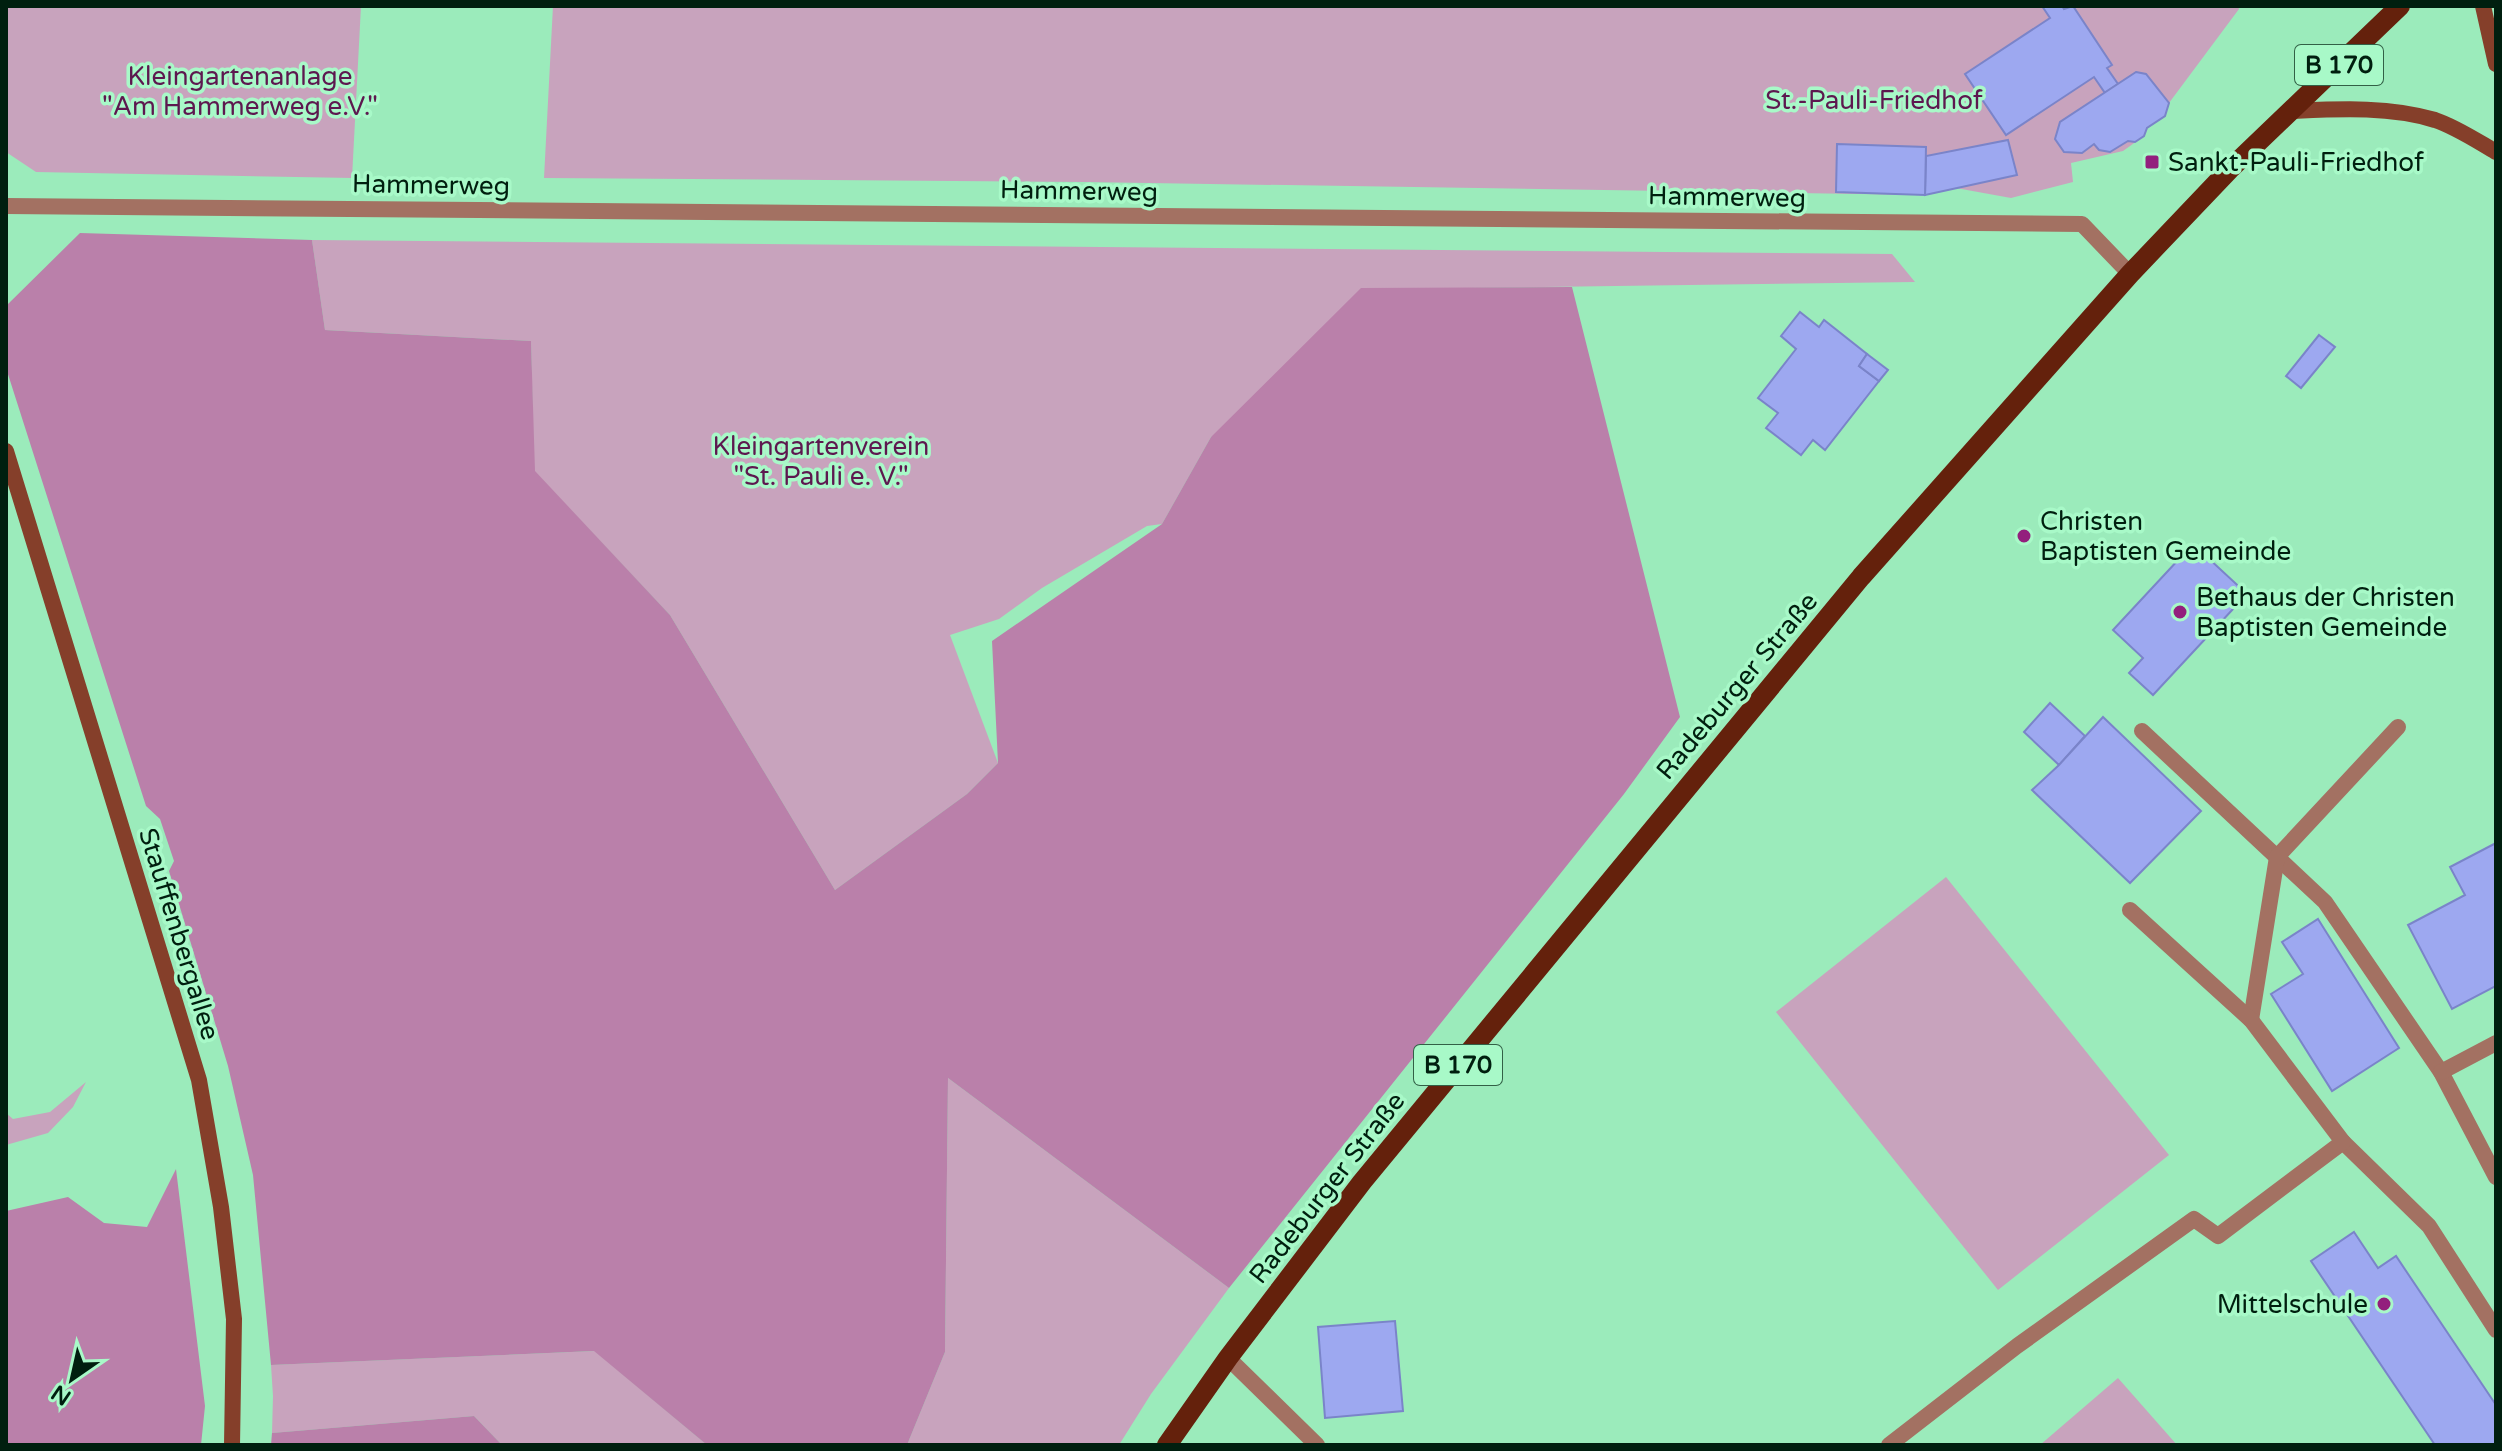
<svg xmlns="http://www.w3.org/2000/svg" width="2502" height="1451" viewBox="0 0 2502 1451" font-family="'Varela Round',sans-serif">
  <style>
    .green { fill: #c8a3bd }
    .forest { fill: #ba80aa }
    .building { fill: #9da8f0; stroke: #7a84c9; stroke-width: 2 }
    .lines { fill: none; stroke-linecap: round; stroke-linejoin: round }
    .lane { stroke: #a37162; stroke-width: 16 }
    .street { stroke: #a37162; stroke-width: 16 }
    .secondary { stroke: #853f2a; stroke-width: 16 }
    .primary { stroke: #64210c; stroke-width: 20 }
    .poi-dot { fill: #931f7d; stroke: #a8f9c8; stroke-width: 3 }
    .labels { text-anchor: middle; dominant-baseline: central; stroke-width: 7; stroke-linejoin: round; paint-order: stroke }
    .shield { fill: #a8f9c8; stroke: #326046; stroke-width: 2 }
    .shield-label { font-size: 24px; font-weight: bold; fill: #001f0f }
    .park-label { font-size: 26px; fill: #5d184f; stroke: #a8f9c8 }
    .poi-label { font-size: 26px; fill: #001f0f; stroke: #a8f9c8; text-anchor: start }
    .street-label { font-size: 26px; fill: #001f0f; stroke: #a8f9c8 }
  </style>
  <rect width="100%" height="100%" fill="#9bebbb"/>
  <!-- green -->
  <g class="green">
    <polygon points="6,6 361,6 352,178 36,172 6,152"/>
    <polygon points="553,6 2238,6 2239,9 2169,103 2165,116 2147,128 2144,136 2123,151 2071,163 2073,182 2011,198 1956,188 1925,195 1086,182 544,178"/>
    <polygon points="312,240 1892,254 1915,282 1468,288 1211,437 1162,524 1147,526 1042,588 999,619 950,635 998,763 967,794 835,890 670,615 534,471 531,341 325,330"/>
    <polygon points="1946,877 2169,1155 1998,1290 1776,1012"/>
    <polygon points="948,1078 1229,1288 1151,1394 1119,1445 907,1445 945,1352"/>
    <polygon points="86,1082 73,1107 48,1133 6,1145 6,1113 13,1119 50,1112"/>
    <polygon points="595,1351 707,1445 502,1445 474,1416 272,1433 273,1396 271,1365"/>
    <polygon points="2118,1378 2177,1445 2040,1445"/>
  </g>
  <!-- forest -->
  <g class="forest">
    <polygon points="80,233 312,240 325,330 531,341 535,471 670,615 835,890 967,794 998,763 992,641 1162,524 1211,437 1361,288 1572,287 1680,717 1624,794 1229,1288 948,1078 945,1352 907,1445 707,1445 594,1351 271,1365 253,1175 228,1066 169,871 174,861 160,819 146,806 6,368 6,306"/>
    <polygon points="176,1169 205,1406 201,1445 6,1445 6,1211 68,1197 104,1223 147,1227"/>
    <polygon points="474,1416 502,1445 271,1445 272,1433"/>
  </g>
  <!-- building -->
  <g class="building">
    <polygon points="2042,6 2062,6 2064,9 2073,6 2112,65 2107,68 2118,84 2105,93 2094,77 2006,135 1965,74 2050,18"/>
    <polygon points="2136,72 2146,74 2169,103 2165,116 2147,128 2144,136 2135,142 2128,141 2110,152 2099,150 2094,144 2082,153 2064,152 2055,139 2060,122"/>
    <polygon points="2008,140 2017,175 1925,195 1926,156"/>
    <polygon points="1837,144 1926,147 1925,195 1836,192"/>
    <polygon points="1800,312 1819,327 1824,320 1867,354 1859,366 1879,381 1825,450 1813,440 1801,455 1766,428 1778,413 1758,398 1796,349 1781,336"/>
    <polygon points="2319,335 2335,347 2301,388 2286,376"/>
    <polygon points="1867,354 1888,370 1879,381 1859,366"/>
    <polygon points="2193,544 2247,594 2153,695 2129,673 2143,658 2113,630"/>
    <polygon points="2050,703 2085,736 2059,765 2024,732"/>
    <polygon points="2103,717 2201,811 2130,883 2032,790 2059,765"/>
    <polygon points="2496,843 2496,986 2452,1009 2408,925 2465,895 2450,867"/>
    <polygon points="2318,919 2399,1048 2332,1091 2271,994 2303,974 2282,942"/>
    <polygon points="2354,1232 2378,1268 2396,1256 2496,1405 2496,1445 2435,1445 2311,1261"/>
    <polygon points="1395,1321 1403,1411 1325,1418 1318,1327"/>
  </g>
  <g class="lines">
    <!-- lane -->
    <g class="lane">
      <polyline points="2142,731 2325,902 2441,1072 2496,1177"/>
      <polyline points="2251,1020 2277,857 2398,727"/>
      <polyline points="2441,1072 2496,1043"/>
      <polyline points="2343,1142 2429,1226 2496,1330"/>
      <polyline points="1889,1445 2017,1346 2194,1219 2218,1236 2343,1142 2251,1020 2130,910"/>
    </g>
    <!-- street -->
    <g class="street">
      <polyline points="6,206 2082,224 2130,274"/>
      <polyline points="1228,1358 1317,1445"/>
    </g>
    <!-- secondary -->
    <g class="secondary">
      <polyline points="2483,6 2496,64"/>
      <path d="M2291,111C2338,109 2389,106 2435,120C2456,127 2477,141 2496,152"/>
      <polyline points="6,451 199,1080 221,1207 234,1319 232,1445"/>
    </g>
    <!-- primary -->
    <polyline class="primary" points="1167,1445 1228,1358 1362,1182 1861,577 2130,274 2230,169 2400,6"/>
  </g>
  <!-- markers -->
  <g class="poi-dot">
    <rect x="2144" y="154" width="16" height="16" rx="4"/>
    <circle cx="2024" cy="536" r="8"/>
    <circle cx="2180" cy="612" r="8"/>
    <circle cx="2384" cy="1304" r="8"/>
  </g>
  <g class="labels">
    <!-- shield labels -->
    <g class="shield">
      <rect x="2295" y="45" width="88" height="40" rx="6"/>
      <rect x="1414" y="1045" width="88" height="40" rx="6"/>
    </g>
    <g class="shield-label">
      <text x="2339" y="65">B 170</text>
      <text x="1458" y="1065">B 170</text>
    </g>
    <!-- park labels -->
    <g class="park-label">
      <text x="240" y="76">Kleingartenanlage<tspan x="240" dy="30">"Am Hammerweg e.V."</tspan></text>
      <text x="1874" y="100">St.-Pauli-Friedhof</text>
      <text x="821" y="446">Kleingartenverein<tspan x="821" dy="30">"St. Pauli e. V."</tspan></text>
    </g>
    <!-- poi labels -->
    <g class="poi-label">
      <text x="2168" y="162">Sankt-Pauli-Friedhof</text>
      <text x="2040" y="521">Christen<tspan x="2040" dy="30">Baptisten Gemeinde</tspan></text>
      <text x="2196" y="597">Bethaus der Christen<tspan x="2196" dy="30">Baptisten Gemeinde</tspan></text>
      <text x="2368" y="1304" text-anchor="end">Mittelschule</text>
    </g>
    <!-- street labels -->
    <g class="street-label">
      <text transform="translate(431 185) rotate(1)">Hammerweg</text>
      <text transform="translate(1079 191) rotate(1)">Hammerweg</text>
      <text transform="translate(1727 197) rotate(1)">Hammerweg</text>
      <text transform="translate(1737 686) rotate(-50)">Radeburger Straße</text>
      <text transform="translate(179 934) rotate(73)">Stauffenbergallee</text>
      <text transform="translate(1327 1188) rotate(-52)">Radeburger Straße</text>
    </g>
  </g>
  <!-- border -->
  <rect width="2502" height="1451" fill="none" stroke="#001f0f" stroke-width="16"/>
  <!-- north arrow -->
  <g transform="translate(72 1379) rotate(214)" stroke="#a8f9c8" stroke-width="6" paint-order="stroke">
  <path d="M0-6L14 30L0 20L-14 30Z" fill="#001f0f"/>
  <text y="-12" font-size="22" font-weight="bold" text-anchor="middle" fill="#001f0f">N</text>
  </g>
</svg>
